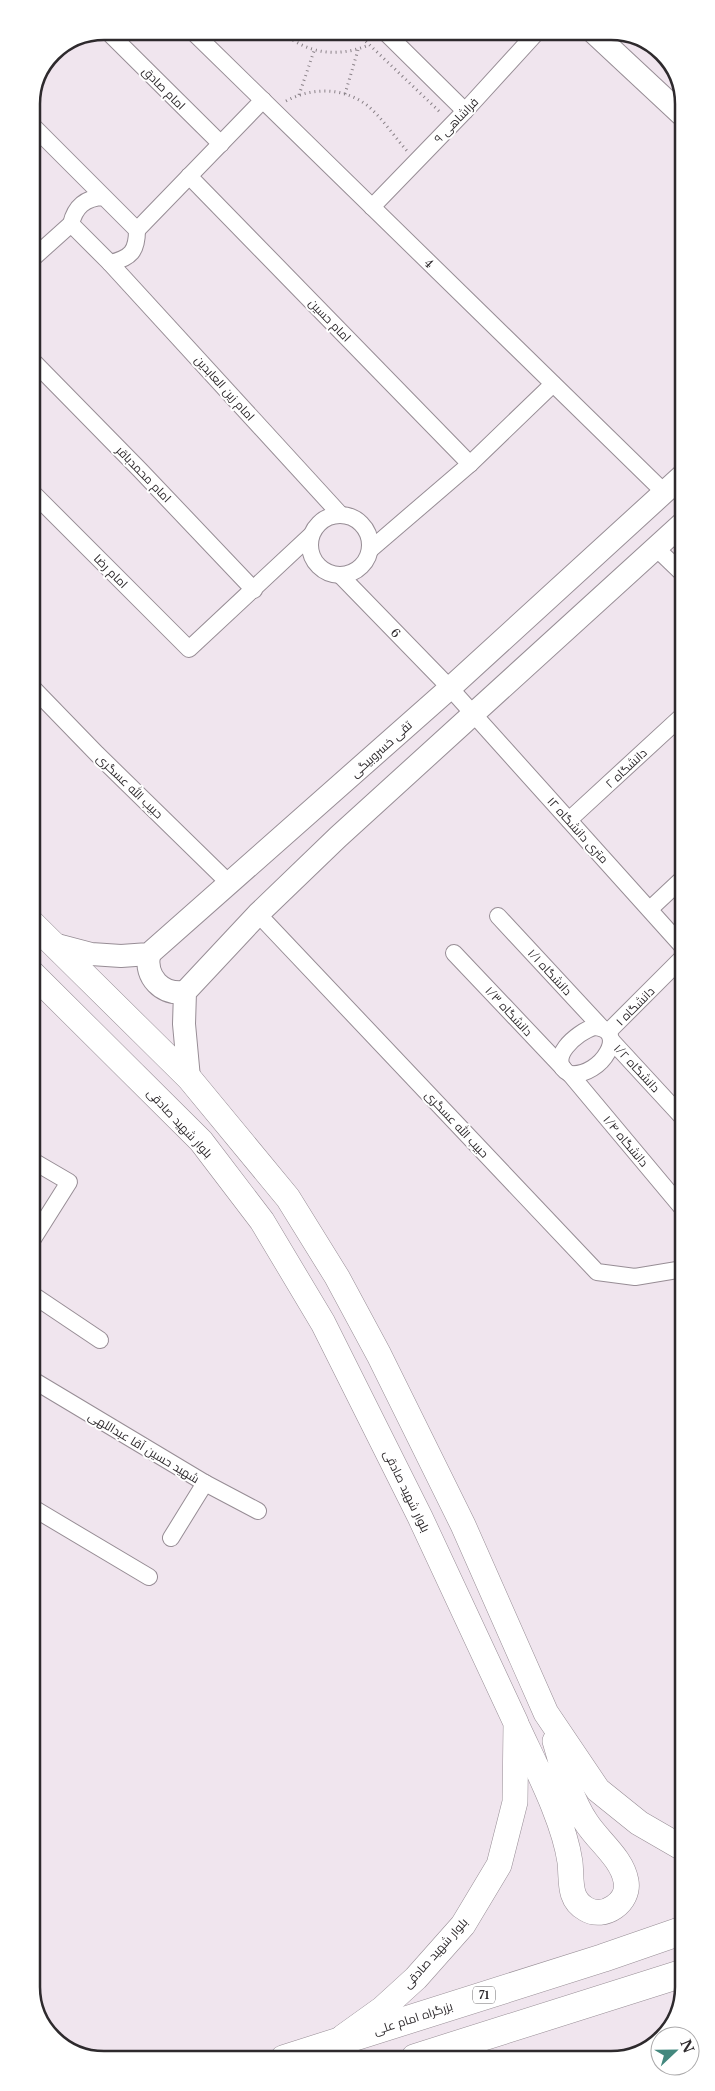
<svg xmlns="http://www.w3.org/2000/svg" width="715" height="2091" viewBox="0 0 715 2091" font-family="'Libre Baskerville',Cairo,serif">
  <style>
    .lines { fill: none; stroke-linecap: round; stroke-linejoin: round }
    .street-casing { stroke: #978d95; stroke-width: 18 }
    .secondary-casing { stroke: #978d95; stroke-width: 24 }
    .primary-casing { stroke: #978d95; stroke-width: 26 }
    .highway-casing { stroke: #978d95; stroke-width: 29 }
    .path { stroke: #898187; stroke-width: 3; stroke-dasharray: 1 4; stroke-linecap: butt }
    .street { stroke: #fff; stroke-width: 16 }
    .secondary { stroke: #fff; stroke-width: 22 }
    .primary { stroke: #fff; stroke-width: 25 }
    .highway { stroke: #fff; stroke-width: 28 }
    .labels { text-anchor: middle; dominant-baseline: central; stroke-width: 4; stroke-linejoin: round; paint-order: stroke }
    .shield { fill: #fff; stroke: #6d6a6c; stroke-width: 1 }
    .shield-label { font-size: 11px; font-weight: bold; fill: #2e2a2d }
    .street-label { font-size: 12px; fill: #2e2a2d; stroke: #fff }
    .rim { fill: none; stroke: #2e2a2d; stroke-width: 2.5 }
  </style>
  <rect width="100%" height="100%" fill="#f0e5ee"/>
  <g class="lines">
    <defs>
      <g id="street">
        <polyline points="107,31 221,144"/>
        <path id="s1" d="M192,31L664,492"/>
        <polyline points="384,31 465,111"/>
        <path d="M31,124L137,230C137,251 131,258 110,263L71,224C75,207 85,198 103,197"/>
        <polyline points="189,176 470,464"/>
        <polyline points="372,207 465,111 538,31"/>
        <polyline points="137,230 263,100"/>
        <polyline points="32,259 71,224"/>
        <polyline points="110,263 339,513"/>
        <polyline points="32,360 140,470 254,590"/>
        <polyline points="32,492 189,649 310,536"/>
        <circle cx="340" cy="545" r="30"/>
        <polyline points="656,548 682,573"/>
        <polyline points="371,549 470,464 553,384"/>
        <path id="s2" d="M341,576L450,688L682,946"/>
        <polyline points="32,687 97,754 230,884"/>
        <polyline points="569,820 682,716"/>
        <polyline points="650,909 682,879"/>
        <polyline points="258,914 597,1272 635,1277 683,1269"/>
        <polyline points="498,916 602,1028"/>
        <polyline points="454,953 564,1069"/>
        <path d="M594,1027C630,1029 602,1077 570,1074C544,1060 577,1032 594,1027Z"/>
        <polyline points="608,1032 682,958"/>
        <polyline points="611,1040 683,1118"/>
        <polyline points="570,1074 683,1209"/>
        <polyline points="33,1161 69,1182 33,1239"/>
        <polyline points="33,1295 100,1340"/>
        <polyline points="33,1380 205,1483 258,1511"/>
        <polyline points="33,1508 149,1577"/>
        <polyline points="171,1538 205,1483"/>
      </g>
      <g id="secondary">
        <polyline points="592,31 681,114"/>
        <polyline points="53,944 91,954 121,956 149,954 450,688 682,476"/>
        <path d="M149,954C145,978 162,995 185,992"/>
        <polyline points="189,1078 184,1024 185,992 258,914 338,837 682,524"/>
      </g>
      <g id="primary">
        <polyline points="32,923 189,1078 288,1198 337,1277 379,1355 463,1525 546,1713 598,1790 639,1823 684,1849"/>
        <polyline points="32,973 201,1141 262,1221 323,1323 420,1517 516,1723 515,1802 499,1865 463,1925 416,1978 382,2009 343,2037"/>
        <path d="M518,1728C536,1767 564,1820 570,1862C572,1881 568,1899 586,1909C604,1920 630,1902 626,1881C622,1858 598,1841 586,1822C570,1798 563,1768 555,1741"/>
      </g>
      <g id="highway">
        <polyline points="415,2058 684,1973"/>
        <polyline points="284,2059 603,1958 684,1930"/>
      </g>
    </defs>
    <!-- street casing -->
    <use href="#street" class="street-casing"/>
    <!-- secondary casing -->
    <use href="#secondary" class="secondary-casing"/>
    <!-- primary casing -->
    <use href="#primary" class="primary-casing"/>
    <!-- highway casing -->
    <use href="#highway" class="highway-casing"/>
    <!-- path -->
    <g class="path">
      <polyline points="266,31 276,31"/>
      <path d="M281,31C307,54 337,58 369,45"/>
      <polyline points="355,31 441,113"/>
      <polyline points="345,94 358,50"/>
      <polyline points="299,95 314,51"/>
      <path d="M286,101C312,87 344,87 368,106C382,118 394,136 407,151"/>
    </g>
    <!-- street -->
    <use href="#street" class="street"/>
    <!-- secondary -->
    <use href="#secondary" class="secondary"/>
    <!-- primary -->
    <use href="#primary" class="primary"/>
    <!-- highway -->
    <use href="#highway" class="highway"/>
  </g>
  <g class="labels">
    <!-- shield labels -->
    <rect class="shield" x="473" y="1986.5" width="22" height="17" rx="4"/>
    <g class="shield-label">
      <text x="484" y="1995">71</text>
    </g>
    <!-- street labels -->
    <g class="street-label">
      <text transform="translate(164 88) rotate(45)">امام صادق</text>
      <text transform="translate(456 120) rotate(-46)">فراشاهی ۹</text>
      <text stroke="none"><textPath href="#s1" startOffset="332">4</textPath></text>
      <text transform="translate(330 320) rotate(46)">امام حسین</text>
      <text transform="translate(225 388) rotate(48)">امام زین العابدین</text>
      <text transform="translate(144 474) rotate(46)">امام محمدباقر</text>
      <text transform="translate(111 571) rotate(45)">امام رضا</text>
      <text stroke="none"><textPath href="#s2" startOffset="79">6</textPath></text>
      <text transform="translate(381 749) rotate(-42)">تقی خسروبیگی</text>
      <text transform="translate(626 768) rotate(-43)">دانشگاه ۲</text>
      <text transform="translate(130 786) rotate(44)">حبیب الله عسگری</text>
      <text transform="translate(578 830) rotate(48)">۱۲ متری دانشگاه</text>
      <text transform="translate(550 972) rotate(47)">دانشگاه ۱/۱</text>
      <text transform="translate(635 1006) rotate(-45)">دانشگاه ۱</text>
      <text transform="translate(509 1011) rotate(47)">دانشگاه ۱/۳</text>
      <text transform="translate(637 1068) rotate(47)">دانشگاه ۱/۲</text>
      <text transform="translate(180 1123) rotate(47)">بلوار شهید صادقی</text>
      <text transform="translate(457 1124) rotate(47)">حبیب الله عسگری</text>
      <text transform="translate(626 1141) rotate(50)">دانشگاه ۱/۴</text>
      <text transform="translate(144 1447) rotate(31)">شهید حسین آقا عبداللهی</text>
      <text transform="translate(407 1491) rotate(64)">بلوار شهید صادقی</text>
      <text transform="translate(435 1953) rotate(-48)">بلوار شهید صادقی</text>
      <text transform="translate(413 2018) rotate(-18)">بزرگراه امام علی</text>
    </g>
  </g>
  <!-- crop -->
  <path d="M0 0H715V2091H0ZM104 40H611A64 64 0 0 1 675 104V1987A64 64 0 0 1 611 2051H104A64 64 0 0 1 40 1987V104A64 64 0 0 1 104 40Z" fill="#fff" fill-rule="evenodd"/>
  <path class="rim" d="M104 40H611A64 64 0 0 1 675 104V1987A64 64 0 0 1 611 2051H104A64 64 0 0 1 40 1987V104A64 64 0 0 1 104 40Z"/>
  <!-- north arrow -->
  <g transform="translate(675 2051) rotate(68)"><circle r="24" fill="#ffffff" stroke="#abaaab"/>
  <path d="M0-4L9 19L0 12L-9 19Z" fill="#43887e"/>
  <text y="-8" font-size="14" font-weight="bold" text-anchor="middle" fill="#2e2a2d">N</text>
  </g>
</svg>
